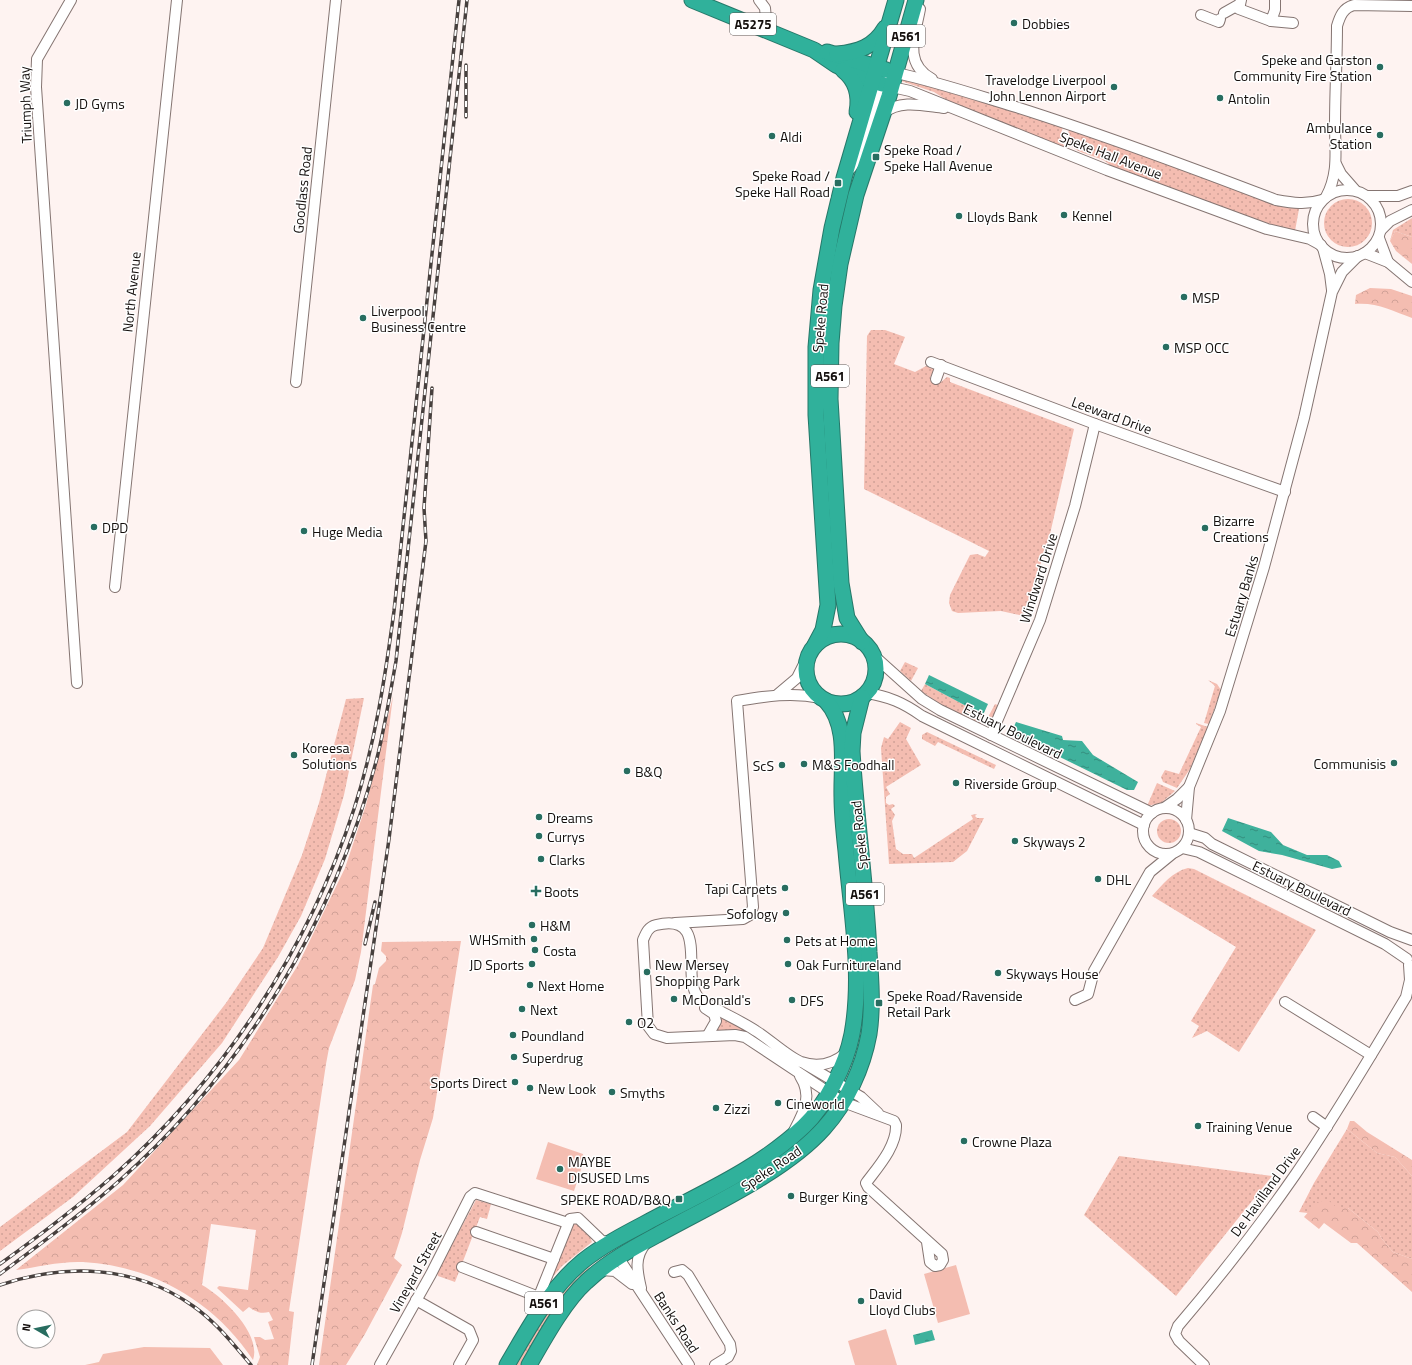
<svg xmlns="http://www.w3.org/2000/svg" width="1412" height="1365" viewBox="0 0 1412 1365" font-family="'Titillium Web',sans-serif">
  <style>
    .grass { fill: url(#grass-dots) }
    .forest { fill: url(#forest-crowns) }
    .green { fill: #f4bdb1 }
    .water { fill: url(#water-ripples) }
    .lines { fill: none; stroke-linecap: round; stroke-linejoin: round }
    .minor-casing { stroke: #857572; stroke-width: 12 }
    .highway-casing { stroke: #267869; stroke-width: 17 }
    .minor { stroke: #fff; stroke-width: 10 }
    .highway { stroke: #30b19b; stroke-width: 15 }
    .rail-casing { stroke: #47403e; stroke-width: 3.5 }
    .rail { stroke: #fff; stroke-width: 2; stroke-dasharray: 6; stroke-linecap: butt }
    .poi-dot { fill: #286d60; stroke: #fff; stroke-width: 1.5 }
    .labels { text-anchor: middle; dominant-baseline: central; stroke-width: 3; stroke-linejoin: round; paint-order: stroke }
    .shield { fill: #fff; stroke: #5a5655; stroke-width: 1 }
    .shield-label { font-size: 13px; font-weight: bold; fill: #130e0c }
    .poi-label { font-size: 14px; fill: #130e0c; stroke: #fff; text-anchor: start }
    .street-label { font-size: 14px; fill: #130e0c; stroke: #fff }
  </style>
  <defs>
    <pattern id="grass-dots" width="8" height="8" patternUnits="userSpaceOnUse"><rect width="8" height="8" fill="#f4bdb1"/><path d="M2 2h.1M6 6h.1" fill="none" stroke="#d0a197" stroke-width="1.8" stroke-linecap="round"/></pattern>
    <pattern id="forest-crowns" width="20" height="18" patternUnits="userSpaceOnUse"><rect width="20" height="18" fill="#f4bdb1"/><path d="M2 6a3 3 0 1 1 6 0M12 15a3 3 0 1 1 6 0" fill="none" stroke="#d0a197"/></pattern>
    <pattern id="water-ripples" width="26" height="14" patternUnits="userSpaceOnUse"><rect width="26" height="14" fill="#3fb19c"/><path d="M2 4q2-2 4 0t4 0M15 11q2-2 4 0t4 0" fill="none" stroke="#348e7e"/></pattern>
  </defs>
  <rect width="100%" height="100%" fill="#fef3f1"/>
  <!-- grass -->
  <g class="grass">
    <path d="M902,78L1063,127C1060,136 1060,143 1067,149L972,116L934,92L901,81Z"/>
    <path d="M1069,129L1299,209L1295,231L1278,227L1115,169C1111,166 1107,162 1103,160C1087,152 1063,153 1069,129Z"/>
    <circle cx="1348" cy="223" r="24"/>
    <polygon points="1412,218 1412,237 1395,231 1390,241 1393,230"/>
    <polygon points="871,330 885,330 905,337 894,364 915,372 926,366 934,369 930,378 941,382 947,377 950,378 950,382 1074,429 1050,534 1024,616 1001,611 958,613 952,611 949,603 950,595 970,555 977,554 985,557 989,551 864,489 867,336"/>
    <polygon points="905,662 918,668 911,681 900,671"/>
    <polygon points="1208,680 1217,684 1221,690 1209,724 1204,723 1215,686"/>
    <polygon points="925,684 983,715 981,721 985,723 995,704 1000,706 992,722 983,726 944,707 921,691"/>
    <polygon points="364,698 344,795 325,859 301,916 278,957 222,1043 150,1126 73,1197 0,1251 0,1227 127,1132 226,1003 263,948 302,855 319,803 346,699"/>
    <polygon points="900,722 911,728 906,739 921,765 886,787 890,794 886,797 886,803 889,805 893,804 895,806 891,809 895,815 892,821 896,849 903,854 912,854 914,858 973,819 971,815 977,814 975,816 977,818 984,818 967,851 953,862 889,864 881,748 884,737 888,739"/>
    <polygon points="1196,723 1208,727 1190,769 1177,788 1163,782 1161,777 1165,770 1179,774 1201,727 1196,724"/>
    <polygon points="927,732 996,765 994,769 938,742 935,746 922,739 922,735"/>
    <polygon points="1157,783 1175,791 1161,803 1147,806"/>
    <circle cx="1169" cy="831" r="12"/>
    <path d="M1188,868L1194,869L1316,930L1239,1052L1207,1031L1192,1038L1199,1026L1191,1021L1236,947L1152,896C1163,884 1172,872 1188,868Z"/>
    <polygon points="722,1017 745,1030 743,1034 717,1032"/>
    <polygon points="1347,1129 1377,1153 1395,1157 1412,1176 1412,1259 1393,1252 1382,1239 1378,1232 1348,1208 1311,1210 1308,1213 1299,1212 1314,1183"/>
    <polygon points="1119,1156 1272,1176 1176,1296 1084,1215"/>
    <polygon points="476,1200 491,1204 487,1219 480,1217 455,1282 438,1276 437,1273"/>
    <polygon points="576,1223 579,1223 591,1235 590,1237 592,1242 562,1266 550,1280 570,1226"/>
    <path d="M589,1267L592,1270L523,1365H516C521,1338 568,1285 589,1267Z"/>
  </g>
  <!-- forest -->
  <g class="forest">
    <polygon points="1395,231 1412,237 1412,264 1396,251 1390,241"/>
    <path d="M1370,288L1391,289L1412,296V318C1393,311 1376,302 1355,304L1356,295Z"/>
    <path d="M393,696L361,952L355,980L329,1048L326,1064L289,1311L294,1312L288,1365H257L260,1357L254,1337H260L265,1340L274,1339L268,1322L273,1320L269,1312C261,1314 256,1312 249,1307L243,1312L217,1288L219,1286L248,1290L256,1230L211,1224L202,1285C222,1296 262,1334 253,1360C215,1302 153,1266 83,1262C60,1261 38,1267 16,1270L123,1185L239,1060L298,965L345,868L366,805Z"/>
    <polygon points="461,941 433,1118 420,1160 402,1233 394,1258 402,1265 365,1334 346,1365 319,1365 373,985 375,984 379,968 386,961 386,956 381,951 382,942"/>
    <polygon points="1350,1121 1354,1121 1367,1132 1412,1160 1412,1176 1395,1157 1377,1153 1347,1129"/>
    <polygon points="1328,1200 1337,1208 1348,1208 1378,1232 1382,1239 1393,1252 1412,1259 1412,1292 1357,1243 1351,1243 1324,1223 1319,1229 1304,1217 1317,1202"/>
  </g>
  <!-- green -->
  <g class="green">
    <polygon points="548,1142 583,1154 584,1160 574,1191 536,1179"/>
    <polygon points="956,1265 970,1314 938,1323 924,1274"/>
    <polygon points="886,1329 897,1365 855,1365 848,1341"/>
    <polygon points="144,1347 210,1348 223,1365 85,1365 99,1362 103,1354"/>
  </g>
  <!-- water -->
  <g class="water">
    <polygon points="929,675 988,704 983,715 925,684"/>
    <polygon points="1016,722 1062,736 1063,740 1082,741 1093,755 1138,782 1134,790 1127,790 1011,733"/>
    <polygon points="1228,818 1271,832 1283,845 1307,855 1327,855 1339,861 1342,867 1332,869 1282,855 1259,851 1222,831"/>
    <polygon points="932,1330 935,1340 915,1345 913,1335"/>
  </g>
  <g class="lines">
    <defs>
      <g id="minor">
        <polyline points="71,0 37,59 36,87 77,683"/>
        <polyline points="759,0 765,8 767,30"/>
        <polyline points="1241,0 1239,9 1271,21 1275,10 1275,0"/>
        <path d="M920,9C915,36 903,63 932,79"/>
        <polyline points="1224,13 1240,4"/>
        <polyline points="1201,15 1219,22 1220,19"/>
        <polyline points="1271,21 1293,23"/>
        <polyline points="892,87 910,91 1107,170 1267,229 1310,239 1321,245"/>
        <path d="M884,113C900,99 925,106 944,108"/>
        <polyline points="1336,164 1341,174 1355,190"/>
        <path d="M851,168L860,154L882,84L897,73C937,82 976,95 1016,107C1104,135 1190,167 1276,200C1293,203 1306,205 1322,200"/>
        <circle cx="1347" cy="224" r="34"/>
        <polyline points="1368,196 1398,196 1412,191"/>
        <path d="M1326,197C1339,173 1335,151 1335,125C1335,92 1337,59 1337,26C1340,16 1343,8 1354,5L1412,6"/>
        <polyline points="1381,230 1390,221 1412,210"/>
        <polyline points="1379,238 1388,262"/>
        <polyline points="1323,248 1330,274 1332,290"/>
        <polyline points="1365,253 1388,262 1412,282"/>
        <polyline points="931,362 1095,424 1285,492"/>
        <polyline points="936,379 941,365"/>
        <polyline points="296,382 336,0"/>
        <polyline points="115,587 177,0"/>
        <polyline points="873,655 922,699 940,710 1152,813"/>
        <path d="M866,693C888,696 904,703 922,716L1144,825"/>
        <polyline points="778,694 797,678 808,656"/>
        <polyline points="991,735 1040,620 1075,506 1095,424"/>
        <circle cx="1166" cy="831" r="23"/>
        <polyline points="1164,808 1177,799 1189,787"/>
        <polyline points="1186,820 1189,787 1220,711 1264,567 1304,418 1332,292 1342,272 1358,256"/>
        <polyline points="1189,833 1205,838 1212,844 1390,932 1412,940"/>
        <polyline points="1182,848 1199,852 1385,944 1407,959"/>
        <path d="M675,923L743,919L750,915L753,907L737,701C766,696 792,692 821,698"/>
        <polyline points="1075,1000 1088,994 1094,971 1150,872 1172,854"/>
        <polyline points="1285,1002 1371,1055"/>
        <polyline points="705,1008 714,1014 716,1021 708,1035"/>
        <path d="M846,1053C833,1064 818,1068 801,1062C788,1057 769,1039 756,1031C744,1023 731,1017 718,1010C711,1006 704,1003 698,997C680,975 711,912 656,925C648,927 646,933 643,940L648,1026L654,1034L667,1038L735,1035L745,1037L843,1102L894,1121L896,1125C897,1146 878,1167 866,1183L868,1187L942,1254L943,1260L940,1265L935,1266L930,1262L927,1242"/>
        <polyline points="805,1064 861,1097 878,1113"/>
        <polyline points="1313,1117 1327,1127"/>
        <path d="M794,1131C804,1112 813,1096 800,1076"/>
        <polyline points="476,1232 554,1259"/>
        <polyline points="618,1257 689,1365"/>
        <polyline points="462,1267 544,1299"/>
        <polyline points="601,1270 615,1271 632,1284"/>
        <polyline points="674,1272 682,1270 688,1275 730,1344 731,1351 728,1357 715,1365"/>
        <path d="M641,1288C637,1271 634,1257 646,1243"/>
        <polyline points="539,1296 570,1219 578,1218 602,1241 612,1242"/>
        <polyline points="416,1300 469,1330 473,1340 459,1365"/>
        <polyline points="380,1365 431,1274 470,1197 475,1193 568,1223"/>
        <path d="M1204,1365L1179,1341L1175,1334L1178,1326C1219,1278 1259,1227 1295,1175C1335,1117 1370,1057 1406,997L1410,980L1409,965"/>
      </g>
      <g id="highway">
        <polyline points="692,0 814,50 836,65 864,78 882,84"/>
        <polyline points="827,52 886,70"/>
        <path d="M837,54C858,52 874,47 885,28"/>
        <path d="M843,70C857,81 860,96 857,112"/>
        <circle cx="841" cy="669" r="35"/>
        <polyline points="862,642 847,618 841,583 830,399 831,343 834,306 840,264 856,195 889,96 916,0"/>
        <polyline points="815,645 823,630 828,605 816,415 816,347 821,290 832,228 844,178 896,0"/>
        <path d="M507,1365C529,1328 549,1289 583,1261C602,1246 623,1235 644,1224C698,1195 759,1169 804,1126C826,1105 846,1065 852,1034C863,974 851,911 846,851C844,833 842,815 842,797C841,765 849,726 826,701"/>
        <path d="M529,1365C544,1339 564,1302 586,1282C607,1262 633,1248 657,1235C709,1206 785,1172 824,1128C847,1103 863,1067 869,1034C873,1007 871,980 869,952C866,885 856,818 852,751L853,733L862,697"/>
      </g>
    </defs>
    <!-- minor casing -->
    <use href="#minor" class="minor-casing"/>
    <!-- highway casing -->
    <use href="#highway" class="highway-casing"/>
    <!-- minor -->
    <use href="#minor" class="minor"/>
    <!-- highway -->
    <use href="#highway" class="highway"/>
    <defs>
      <g id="rail">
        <polyline points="466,65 466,117"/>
        <polyline points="365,944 375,902"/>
        <path d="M0,1264C39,1236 77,1207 113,1176C223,1079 309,948 354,809C375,744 385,678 394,611L459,0"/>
        <path d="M0,1274C40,1244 81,1215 119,1181C244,1071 335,919 377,758C385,726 390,694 396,661L467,0"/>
        <path d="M0,1285C66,1263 135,1265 193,1306C216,1322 233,1344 251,1365"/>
        <polyline points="312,1365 389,839 426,541 424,508 432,388"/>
      </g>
    </defs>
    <!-- rail casing -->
    <use href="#rail" class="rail-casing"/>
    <!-- rail -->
    <use href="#rail" class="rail"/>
  </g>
  <!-- markers -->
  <g class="poi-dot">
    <circle cx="1014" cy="23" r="4"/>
    <circle cx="1380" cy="67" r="4"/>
    <circle cx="1114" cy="87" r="4"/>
    <circle cx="1220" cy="98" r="4"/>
    <circle cx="67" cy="103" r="4"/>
    <circle cx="1380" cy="135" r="4"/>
    <circle cx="772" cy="136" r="4"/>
    <rect x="872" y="153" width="8" height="8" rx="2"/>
    <rect x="834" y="179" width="8" height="8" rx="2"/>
    <circle cx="1064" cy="215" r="4"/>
    <circle cx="959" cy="216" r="4"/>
    <circle cx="1184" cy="297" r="4"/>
    <circle cx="363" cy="318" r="4"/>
    <circle cx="1166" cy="347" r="4"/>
    <circle cx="94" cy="527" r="4"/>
    <circle cx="1205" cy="528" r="4"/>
    <circle cx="304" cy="531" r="4"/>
    <circle cx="294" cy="755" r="4"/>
    <circle cx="1394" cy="763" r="4"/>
    <circle cx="804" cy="764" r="4"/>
    <circle cx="782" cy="765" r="4"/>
    <circle cx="627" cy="771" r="4"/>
    <circle cx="956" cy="783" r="4"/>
    <circle cx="539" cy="817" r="4"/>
    <circle cx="539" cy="836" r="4"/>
    <circle cx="1015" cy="841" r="4"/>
    <circle cx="541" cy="859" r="4"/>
    <circle cx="1098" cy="879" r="4"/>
    <circle cx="785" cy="888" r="4"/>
    <path d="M534 885h4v4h4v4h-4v4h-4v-4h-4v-4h4z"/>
    <circle cx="786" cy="913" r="4"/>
    <circle cx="532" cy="925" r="4"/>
    <circle cx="534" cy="939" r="4"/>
    <circle cx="787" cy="940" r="4"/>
    <circle cx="535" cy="950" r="4"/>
    <circle cx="532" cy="964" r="4"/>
    <circle cx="788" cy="964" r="4"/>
    <circle cx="647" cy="972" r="4"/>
    <circle cx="998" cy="973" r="4"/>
    <circle cx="530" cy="985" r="4"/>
    <circle cx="674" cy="999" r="4"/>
    <circle cx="792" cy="1000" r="4"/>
    <rect x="875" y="999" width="8" height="8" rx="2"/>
    <circle cx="522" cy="1009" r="4"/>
    <circle cx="629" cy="1022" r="4"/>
    <circle cx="513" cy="1035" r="4"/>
    <circle cx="514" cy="1057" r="4"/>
    <circle cx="515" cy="1082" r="4"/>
    <circle cx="530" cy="1088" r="4"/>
    <circle cx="612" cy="1092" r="4"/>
    <circle cx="778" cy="1103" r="4"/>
    <circle cx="716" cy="1108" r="4"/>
    <circle cx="1198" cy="1126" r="4"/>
    <circle cx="964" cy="1141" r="4"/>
    <circle cx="560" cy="1169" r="4"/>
    <circle cx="791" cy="1196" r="4"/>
    <rect x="675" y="1195" width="8" height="8" rx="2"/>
    <circle cx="861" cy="1301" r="4"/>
  </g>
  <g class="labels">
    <!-- shield labels -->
    <g class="shield">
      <rect x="730" y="13" width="46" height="22" rx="3"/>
      <rect x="887" y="25" width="38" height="22" rx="3"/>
      <rect x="811" y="365" width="38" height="22" rx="3"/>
      <rect x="846" y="883" width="38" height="22" rx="3"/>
      <rect x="525" y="1292" width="38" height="22" rx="3"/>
    </g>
    <g class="shield-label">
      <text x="753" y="24">A5275</text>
      <text x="906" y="36">A561</text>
      <text x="830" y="376">A561</text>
      <text x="865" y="894">A561</text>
      <text x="544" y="1303">A561</text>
    </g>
    <!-- poi labels -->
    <g class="poi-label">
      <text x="1022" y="23">Dobbies</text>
      <text x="1372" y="59" text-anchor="end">Speke and Garston<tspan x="1372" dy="16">Community Fire Station</tspan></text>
      <text x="1106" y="79" text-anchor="end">Travelodge Liverpool<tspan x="1106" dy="16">John Lennon Airport</tspan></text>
      <text x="1228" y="98">Antolin</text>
      <text x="75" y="103">JD Gyms</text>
      <text x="1372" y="127" text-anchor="end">Ambulance<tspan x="1372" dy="16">Station</tspan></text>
      <text x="780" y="136">Aldi</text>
      <text x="884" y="149">Speke Road /<tspan x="884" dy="16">Speke Hall Avenue</tspan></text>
      <text x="830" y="175" text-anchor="end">Speke Road /<tspan x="830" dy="16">Speke Hall Road</tspan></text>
      <text x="1072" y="215">Kennel</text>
      <text x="967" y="216">Lloyds Bank</text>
      <text x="1192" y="297">MSP</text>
      <text x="371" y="310">Liverpool<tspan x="371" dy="16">Business Centre</tspan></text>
      <text x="1174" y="347">MSP OCC</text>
      <text x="1213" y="520">Bizarre<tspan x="1213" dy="16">Creations</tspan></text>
      <text x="102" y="527">DPD</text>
      <text x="312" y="531">Huge Media</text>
      <text x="302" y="747">Koreesa<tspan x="302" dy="16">Solutions</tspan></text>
      <text x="1386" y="763" text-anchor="end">Communisis</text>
      <text x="812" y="764">M&amp;S Foodhall</text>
      <text x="774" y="765" text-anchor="end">ScS</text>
      <text x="635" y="771">B&amp;Q</text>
      <text x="964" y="783">Riverside Group</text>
      <text x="547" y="817">Dreams</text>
      <text x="547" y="836">Currys</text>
      <text x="1023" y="841">Skyways 2</text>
      <text x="549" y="859">Clarks</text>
      <text x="1106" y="879">DHL</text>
      <text x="777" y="888" text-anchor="end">Tapi Carpets</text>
      <text x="544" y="891">Boots</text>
      <text x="778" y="913" text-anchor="end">Sofology</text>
      <text x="540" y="925">H&amp;M</text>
      <text x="526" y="939" text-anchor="end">WHSmith</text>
      <text x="795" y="940">Pets at Home</text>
      <text x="543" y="950">Costa</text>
      <text x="524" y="964" text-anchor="end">JD Sports</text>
      <text x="655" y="964">New Mersey<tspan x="655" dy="16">Shopping Park</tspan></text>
      <text x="796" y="964">Oak Furnitureland</text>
      <text x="1006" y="973">Skyways House</text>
      <text x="538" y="985">Next Home</text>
      <text x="887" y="995">Speke Road/Ravenside<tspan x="887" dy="16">Retail Park</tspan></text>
      <text x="682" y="999">McDonald's</text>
      <text x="800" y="1000">DFS</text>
      <text x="530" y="1009">Next</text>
      <text x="637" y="1022">O2</text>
      <text x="521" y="1035">Poundland</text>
      <text x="522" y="1057">Superdrug</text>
      <text x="507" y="1082" text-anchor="end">Sports Direct</text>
      <text x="538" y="1088">New Look</text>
      <text x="620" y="1092">Smyths</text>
      <text x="786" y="1103">Cineworld</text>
      <text x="724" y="1108">Zizzi</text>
      <text x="1206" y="1126">Training Venue</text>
      <text x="972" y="1141">Crowne Plaza</text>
      <text x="568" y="1161">MAYBE<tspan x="568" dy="16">DISUSED Lms</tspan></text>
      <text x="799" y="1196">Burger King</text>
      <text x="671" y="1199" text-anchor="end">SPEKE ROAD/B&amp;Q</text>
      <text x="869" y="1293">David<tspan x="869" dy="16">Lloyd Clubs</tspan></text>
    </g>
    <!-- street labels -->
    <g class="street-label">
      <text transform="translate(25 105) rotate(-92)">Triumph Way</text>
      <text transform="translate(1111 155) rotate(21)">Speke Hall Avenue</text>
      <text transform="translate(302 190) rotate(-84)">Goodlass Road</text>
      <text transform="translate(131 292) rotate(-84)">North Avenue</text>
      <text transform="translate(820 318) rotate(-85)">Speke Road</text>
      <text transform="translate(1112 415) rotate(20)">Leeward Drive</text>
      <text transform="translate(1038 578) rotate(-72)">Windward Drive</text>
      <text transform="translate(1241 596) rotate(-73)">Estuary Banks</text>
      <text transform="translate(1013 731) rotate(26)">Estuary Boulevard</text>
      <text transform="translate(859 835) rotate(-96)">Speke Road</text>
      <text transform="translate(1302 888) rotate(26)">Estuary Boulevard</text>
      <text transform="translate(771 1168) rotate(-34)">Speke Road</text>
      <text transform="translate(1265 1191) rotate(-54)">De Havilland Drive</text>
      <text transform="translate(415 1272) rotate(-61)">Vineyard Street</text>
      <text transform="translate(677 1322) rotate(57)">Banks Road</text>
    </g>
  </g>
  <!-- north arrow -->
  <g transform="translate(36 1329) rotate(279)"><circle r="19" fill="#ffffff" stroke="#a19f9e"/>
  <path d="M0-3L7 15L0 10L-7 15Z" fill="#286d60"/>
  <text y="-6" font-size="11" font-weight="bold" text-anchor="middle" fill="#130e0c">N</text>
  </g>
</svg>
